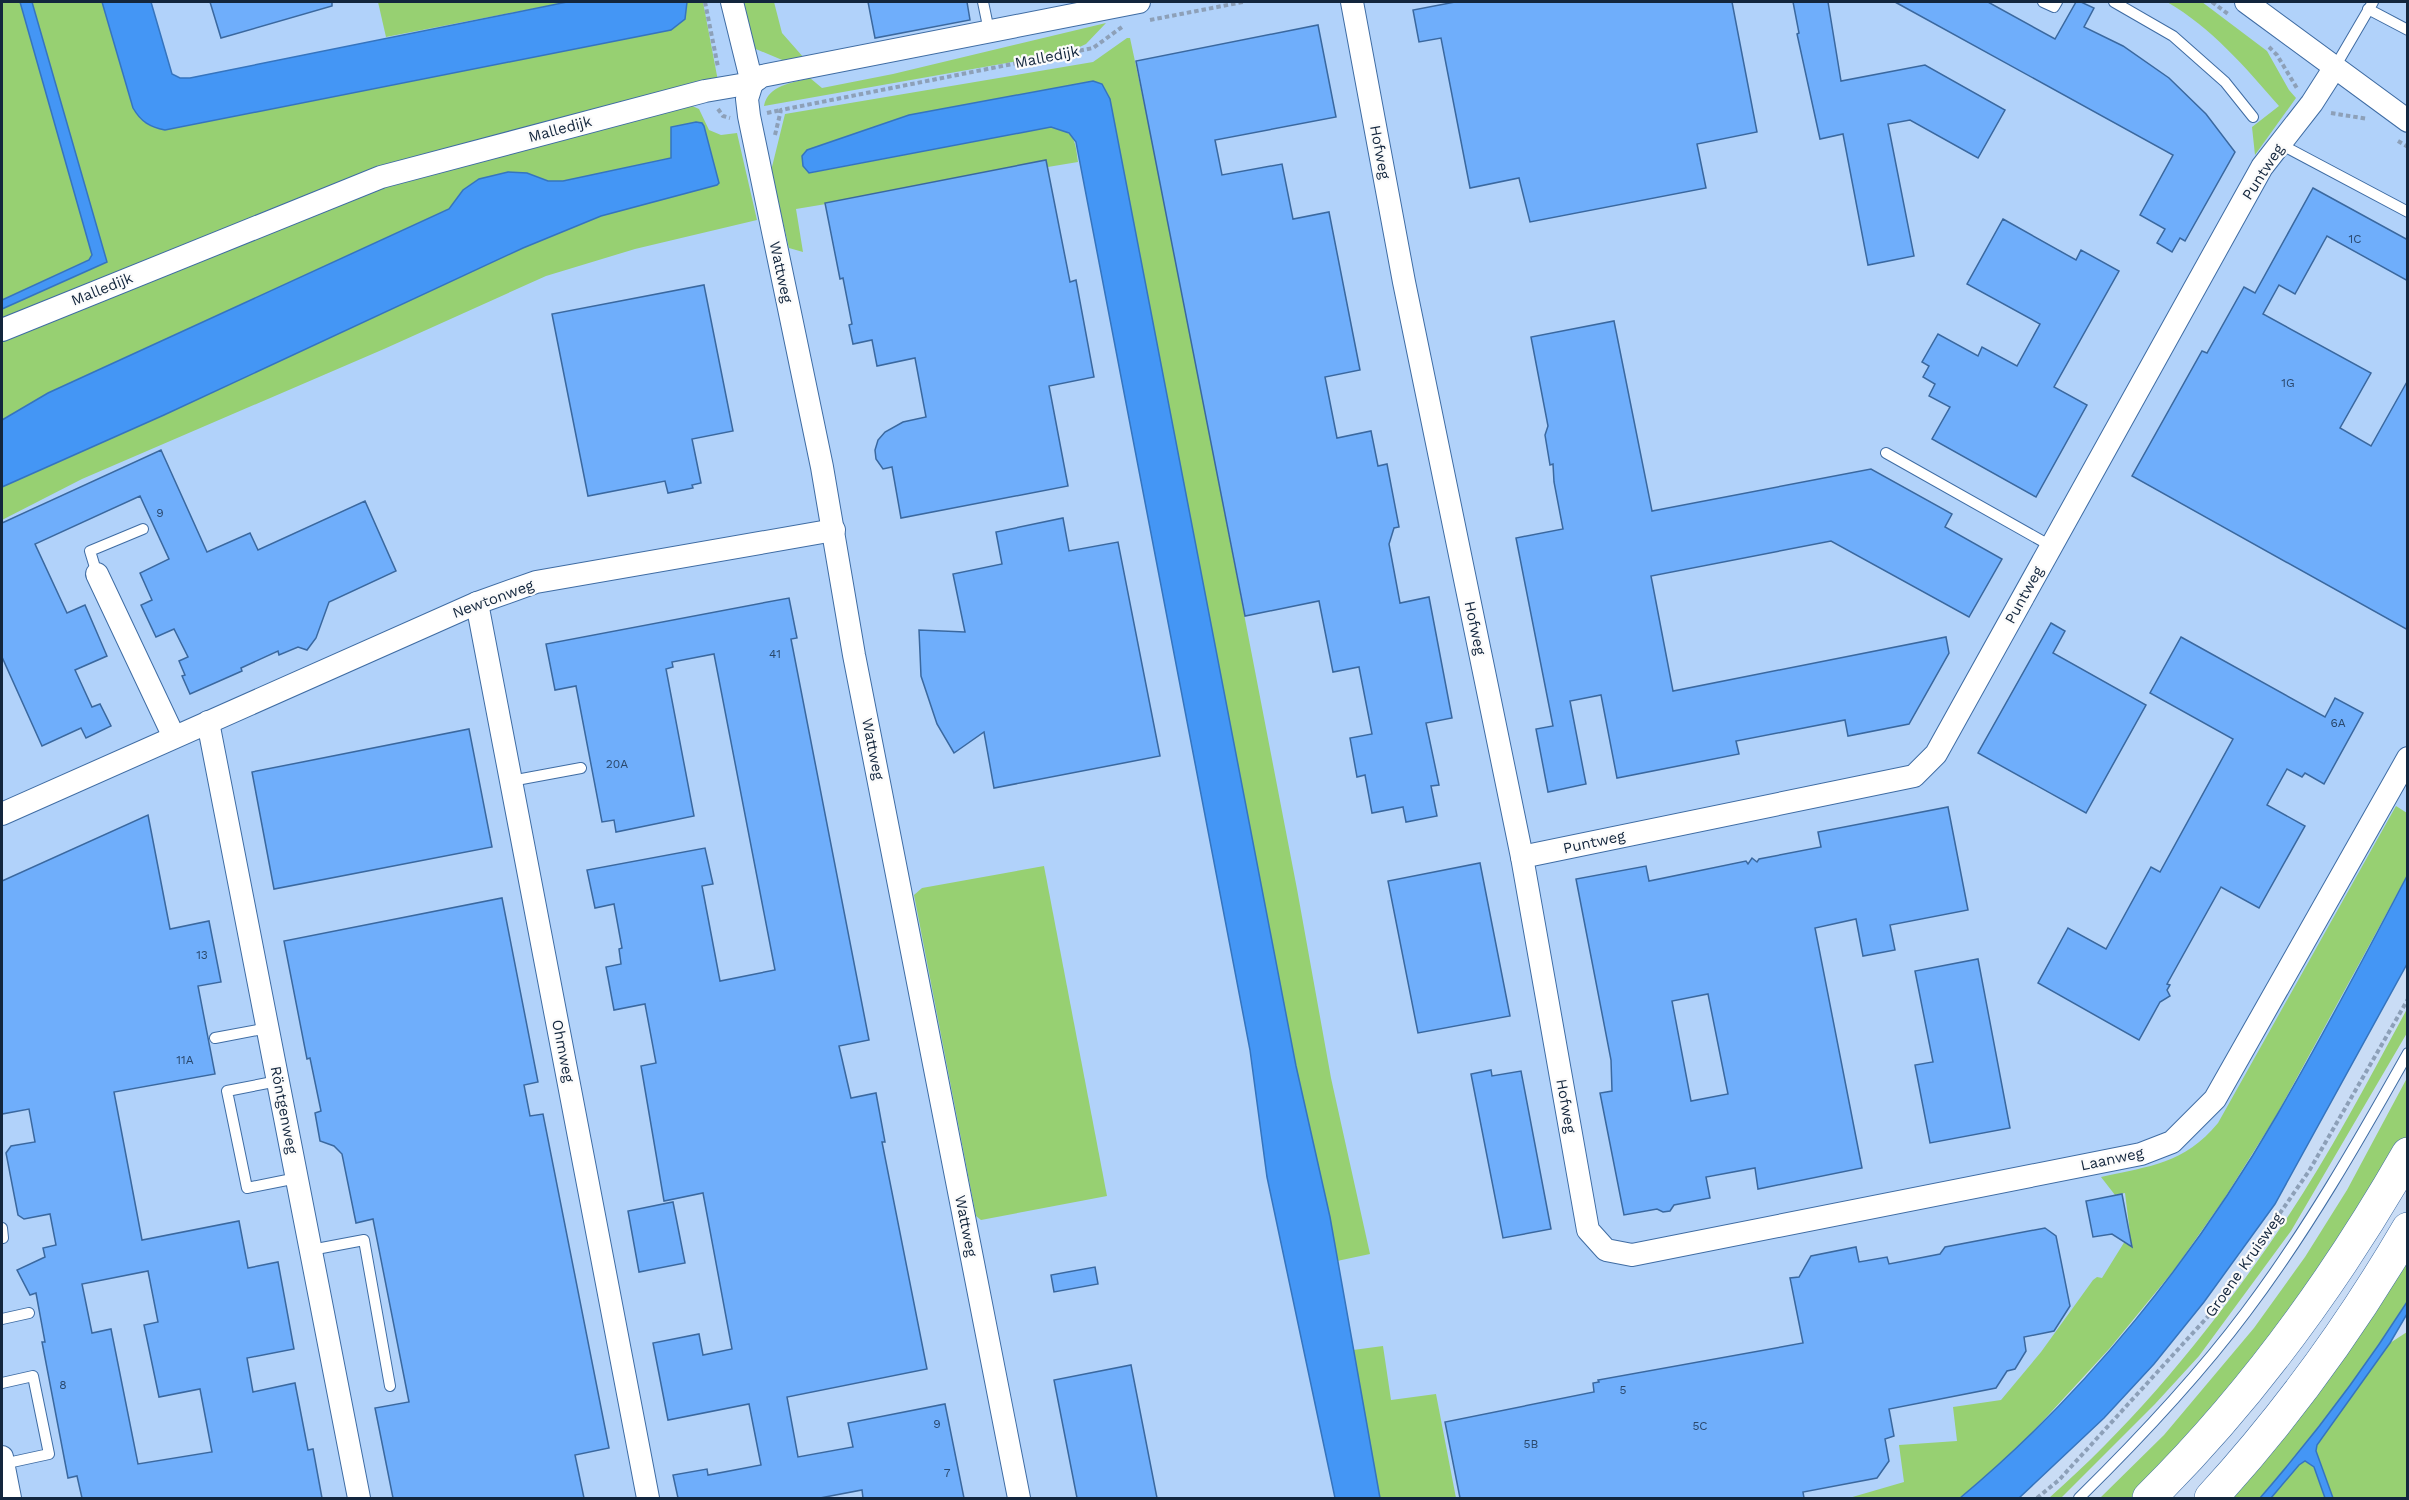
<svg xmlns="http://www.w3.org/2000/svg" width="2409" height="1500" viewBox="0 0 2409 1500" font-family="'Work Sans',sans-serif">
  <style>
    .built { fill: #b1d2fa }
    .green { fill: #97d072 }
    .water { fill: #4496f5; stroke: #3574be; stroke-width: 1.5 }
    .building { fill: #6faefb; stroke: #3a689f; stroke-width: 1.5; fill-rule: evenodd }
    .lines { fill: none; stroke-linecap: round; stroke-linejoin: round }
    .lane-casing { stroke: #3f6ca3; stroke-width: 12 }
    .street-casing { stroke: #3f6ca3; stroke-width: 24 }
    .primary-casing { stroke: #3f6ca3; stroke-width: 34 }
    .path { stroke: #8da0b8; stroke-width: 4; stroke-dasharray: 4.5 3; stroke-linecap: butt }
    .lane { stroke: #fff; stroke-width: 10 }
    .street { stroke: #fff; stroke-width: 22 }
    .primary { stroke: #fff; stroke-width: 33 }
    .labels { text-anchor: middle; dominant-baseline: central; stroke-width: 4.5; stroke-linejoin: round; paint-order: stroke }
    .number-label { font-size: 12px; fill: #2a486c }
    .street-label { font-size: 15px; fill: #13263d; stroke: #fbfbfb }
  </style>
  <rect width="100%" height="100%" fill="#c9dcf5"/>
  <!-- built -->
  <polygon class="built" points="132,2 2407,2 2407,924 1975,1498 2,1498 2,464 699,163 667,6 162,104"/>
  <!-- green -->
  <g class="green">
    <polygon points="2,2 20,2 93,255 89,260 2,300"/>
    <polygon points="32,2 102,2 133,108 149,125 165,130 671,30 685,19 687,2 703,2 718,81 601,111 2,322 2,309 107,262"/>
    <polygon points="378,2 567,2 386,37"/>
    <polygon points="739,2 774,2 782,33 804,58 787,62 751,47"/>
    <path d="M2167,2H2202L2267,51L2289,90L2296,98L2255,155L2252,127L2279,106C2245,67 2212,28 2167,2Z"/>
    <path d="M1106,23L1086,44L1069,52L764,106C768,85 792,83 810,78L822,88L893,74Z"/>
    <path d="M1127,38H1130L1161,183L1297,889L1331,1078L1370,1254L1337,1261L1296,1066L1110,99C1106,89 1103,85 1093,81L909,115L807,150L810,173L1051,127C1075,132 1075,139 1078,162L796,209L803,252L789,248L771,171L785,114L1093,62Z"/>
    <polygon points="690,105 699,109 709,130 721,135 737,133 757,220 635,249 546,276 384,349 82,479 2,520 2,487 164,415 523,248 601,216 717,185 672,155 672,158 563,181 548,181 527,173 463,190 449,209 48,393 2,420 2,335 362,193"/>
    <path d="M2396,806L2407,813V876L2276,1116L2224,1199L2174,1270L2110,1348L2007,1460L1960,1498H1849L1904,1482L1899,1445L1957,1441L1953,1407L2001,1400L2041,1352L2093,1280L2097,1277L2102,1278L2130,1233L2125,1193L2115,1195L2101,1177C2150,1166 2184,1164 2218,1123Z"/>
    <polygon points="1044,866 1107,1196 981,1220 976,1216 914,895 922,888"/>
    <path d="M2407,1009V1033L2291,1231L2199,1356L2155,1404L2061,1498H2049C2141,1417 2219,1320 2287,1218C2331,1152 2369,1079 2407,1009Z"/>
    <polygon points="2407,1078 2407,1138 2333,1260 2304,1301 2134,1498 2100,1498 2164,1435 2254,1328 2305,1257 2347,1190"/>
    <polygon points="2407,1253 2407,1302 2370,1361 2310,1439 2260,1498 2233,1498 2352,1347"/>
    <polygon points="2407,1332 2407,1498 2333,1498 2316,1451 2317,1445 2390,1343"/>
    <polygon points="1383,1346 1391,1400 1436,1394 1456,1498 1380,1498 1353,1350"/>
    <polygon points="2305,1461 2314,1467 2325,1498 2271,1498 2299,1465"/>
  </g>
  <!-- water -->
  <g class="water">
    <polygon points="20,2 32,2 107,262 2,309 2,300 89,260 92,255"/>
    <path d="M102,2H151L172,74L180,78H190L567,2H687L685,19L671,30L165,130C150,127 141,122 133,108Z"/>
    <polygon points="1093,81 1102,84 1110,99 1296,1066 1330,1217 1380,1498 1335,1498 1267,1177 1250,1050 1076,142 1069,133 1051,127 809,173 803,166 802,156 807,150 909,115"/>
    <polygon points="696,122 702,123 704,126 719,183 717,185 601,216 523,248 164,415 2,487 2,420 48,393 449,209 463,190 479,179 508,172 527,173 548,181 563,181 671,158 671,127"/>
    <path d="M2407,876V964L2275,1204L2204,1302L2154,1364L2104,1418L2019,1498H1960C2087,1392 2194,1258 2277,1115C2322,1037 2365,956 2407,876Z"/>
    <path d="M2407,1302V1314L2390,1343L2317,1445L2316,1451L2333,1498H2325L2314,1467L2305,1461L2299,1465L2271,1498H2260C2314,1436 2363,1371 2407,1302Z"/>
  </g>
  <!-- building -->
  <g class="building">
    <polygon points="210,2 332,2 332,6 221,38"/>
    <polygon points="868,2 967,2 970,20 875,38"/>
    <polygon points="1455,2 1732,2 1757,132 1697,144 1706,188 1530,222 1519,178 1470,188 1441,38 1419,42 1413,10"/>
    <polygon points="1793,2 1828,2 1841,81 1925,65 2005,110 1978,158 1910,120 1888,124 1914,256 1868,265 1843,134 1820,139 1797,34 1799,33"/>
    <polygon points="1895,2 1988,2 2055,39 2076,2 2081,2 2094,8 2084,27 2123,46 2169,78 2206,114 2235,152 2185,241 2180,238 2172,252 2157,243 2165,229 2140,215 2173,155"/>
    <polygon points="1318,25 1336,117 1215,140 1222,175 1282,164 1293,219 1329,212 1360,370 1325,377 1337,438 1371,431 1378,466 1387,464 1399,527 1394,528 1389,544 1400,603 1429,597 1452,718 1426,723 1439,785 1431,786 1437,816 1406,822 1403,807 1372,813 1365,775 1357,777 1350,738 1372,734 1359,667 1333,672 1319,601 1245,616 1136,61"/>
    <polygon points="1046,160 1070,282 1076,280 1094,377 1049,386 1068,486 901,518 892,467 883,469 876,459 875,450 878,440 885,432 903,422 926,417 915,358 877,366 872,340 853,344 849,325 852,324 843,278 840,279 825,203"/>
    <polygon points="2313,188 2408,240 2408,281 2327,236 2295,294 2279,285 2263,314 2371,373 2340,428 2371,446 2408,380 2408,630 2132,476 2202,351 2207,353 2244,287 2255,293"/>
    <polygon points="2003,219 2076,260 2081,250 2119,271 2054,387 2087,405 2036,497 1932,439 1950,407 1929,396 1935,384 1923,377 1929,366 1922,362 1938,334 1978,356 1982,347 2017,366 2040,324 1967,284"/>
    <polygon points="704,285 733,431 692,439 701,483 692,485 693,488 668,493 665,481 588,496 552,314"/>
    <polygon points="1614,321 1652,511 1871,469 1952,514 1945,527 2002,559 1969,617 1831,541 1651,576 1673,691 1946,637 1949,653 1909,724 1848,736 1845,720 1736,741 1739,754 1617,778 1601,695 1570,701 1586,784 1548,792 1536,729 1553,726 1516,538 1563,529 1554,482 1553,464 1550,465 1545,435 1548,426 1531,337"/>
    <polygon points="161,450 207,552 250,533 258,550 365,501 396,571 329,602 316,638 307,650 298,647 279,655 278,651 241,668 242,671 190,694 182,676 185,675 179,661 188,657 174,629 156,637 141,605 152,600 140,573 169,559 140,496 35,544 67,613 85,605 107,656 75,670 92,707 100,704 111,726 86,738 81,728 42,746 2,657 2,523"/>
    <polygon points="1063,518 1069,551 1118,542 1160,756 994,788 984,732 954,753 937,724 921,676 919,630 965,632 953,574 1002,564 996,532"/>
    <polygon points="789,598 797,638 791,639 869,1040 839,1046 851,1098 876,1093 885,1142 882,1142 927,1369 787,1397 798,1457 853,1447 848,1423 945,1404 964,1498 863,1498 862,1490 820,1498 678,1498 673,1475 707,1469 708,1475 761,1465 749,1404 668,1420 653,1343 699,1334 703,1355 732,1349 703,1193 664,1201 641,1066 656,1063 645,1004 614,1010 606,967 621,964 619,949 622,948 614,904 595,908 587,870 705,848 713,884 702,886 720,981 775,970 714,654 672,662 673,667 666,669 694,816 616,832 614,820 602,822 576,686 555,690 546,644"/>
    <polygon points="2051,623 2065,631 2053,653 2146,705 2086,813 1978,753"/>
    <polygon points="2181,637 2325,717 2335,698 2363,713 2324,784 2305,773 2302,777 2287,769 2267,805 2305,826 2259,908 2221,887 2167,984 2170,985 2167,990 2170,996 2160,1002 2139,1040 2038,983 2068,928 2106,949 2151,867 2160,872 2233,739 2150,693"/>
    <polygon points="469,729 492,847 274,889 252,772"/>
    <path d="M1948,807L1968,910L1890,925L1895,950L1863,956L1856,919L1815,928L1862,1168L1758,1189L1755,1168L1706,1177L1710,1198L1674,1205L1670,1211L1663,1212L1657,1209L1624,1215L1600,1093L1612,1091L1611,1060L1576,879L1646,866L1649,881L1746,861L1748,864L1752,858L1757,862L1759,859L1821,847L1818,832ZM1708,994L1728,1094L1691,1101L1672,1001Z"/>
    <path d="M148,815L170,929L209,921L221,982L198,986L215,1074L114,1092L142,1240L239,1221L248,1268L278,1262L294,1349L247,1358L253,1392L295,1383L308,1450L313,1449L322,1498H82L77,1476L68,1478L42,1342H45L36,1293L30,1295L17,1270L45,1257L43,1248L56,1245L50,1214L24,1219L18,1215L6,1153L11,1146L35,1142L29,1109L2,1114V881ZM148,1271L158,1322L144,1325L159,1397L200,1389L212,1452L138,1464L111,1329L92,1333L82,1284Z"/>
    <polygon points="1480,863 1510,1016 1418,1033 1388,881"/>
    <polygon points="502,898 538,1082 524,1085 530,1116 543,1114 609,1448 575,1455 584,1498 393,1498 375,1408 409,1402 373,1219 356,1223 342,1154 334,1146 320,1141 315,1113 321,1111 310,1058 307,1059 284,941"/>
    <polygon points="1978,959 2010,1128 1930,1143 1915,1065 1933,1062 1915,971"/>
    <polygon points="1491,1070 1492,1076 1521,1071 1551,1229 1503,1238 1471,1074"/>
    <polygon points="2122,1194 2132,1247 2112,1234 2093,1237 2086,1201"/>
    <polygon points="673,1202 685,1263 639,1272 628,1211"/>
    <polygon points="2045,1228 2056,1236 2070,1306 2054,1331 2024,1337 2026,1351 2015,1369 2007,1371 1996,1388 1889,1409 1894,1436 1885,1439 1889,1461 1877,1478 1803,1492 1804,1498 1460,1498 1445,1422 1594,1392 1593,1383 1599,1382 1598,1380 1803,1343 1790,1278 1799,1277 1811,1256 1856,1247 1859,1262 1887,1257 1889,1264 1940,1254 1945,1247"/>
    <polygon points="1095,1267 1098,1284 1054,1292 1051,1275"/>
    <polygon points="1131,1365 1157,1498 1077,1498 1054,1380"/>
  </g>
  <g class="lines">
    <defs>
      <g id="lane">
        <polyline points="983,2 989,31"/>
        <polyline points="2043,2 2054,7 2057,2"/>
        <polyline points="2114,2 2173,36 2225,82 2253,117"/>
        <polyline points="2368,9 2408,30"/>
        <polyline points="2335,67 2373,2"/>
        <polyline points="2280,144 2408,212"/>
        <polyline points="1886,453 2051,546"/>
        <polyline points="97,574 90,551 143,529"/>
        <polyline points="511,781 581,768"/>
        <polyline points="215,1038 268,1028"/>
        <polyline points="278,1081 227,1091 247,1188 297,1178"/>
        <polyline points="2,1228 3,1238 2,1238"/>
        <polyline points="311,1250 364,1240 390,1386"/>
        <polyline points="2,1319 29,1313"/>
        <polyline points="2,1383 33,1376 49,1454 3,1464"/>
        <path d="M2079,1498C2138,1440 2196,1379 2246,1312C2307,1231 2358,1142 2408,1053"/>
      </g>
      <g id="street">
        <polyline points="732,2 752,83 747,99 749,116 822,467 854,655 1019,1498"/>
        <polyline points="1352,2 1404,282 1522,857 1588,1230 1606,1250 1632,1255 2141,1154 2172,1142 2215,1099 2408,758"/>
        <polyline points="2246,2 2408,121"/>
        <polyline points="2,330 381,177 705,91 752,83 762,76 1139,2"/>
        <polyline points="97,574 174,737"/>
        <polyline points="477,603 648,1498"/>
        <polyline points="208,722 359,1498"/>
        <polyline points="2,814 477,603 536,582 834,530"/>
        <polyline points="1522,857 1914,776 1936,754 2262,167 2312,103 2335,67"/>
        <polyline points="2,1457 10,1498"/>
      </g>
      <g id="primary">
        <path d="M2149,1498C2250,1398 2337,1278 2408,1154"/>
        <path d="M2211,1498C2286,1416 2352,1325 2408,1229"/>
      </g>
    </defs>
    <!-- lane casing -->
    <use href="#lane" class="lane-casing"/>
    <!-- street casing -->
    <use href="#street" class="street-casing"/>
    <!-- primary casing -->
    <use href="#primary" class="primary-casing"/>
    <!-- path -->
    <g class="path">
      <polyline points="705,2 718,67"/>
      <polyline points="2212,2 2228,14"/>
      <polyline points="1150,20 1243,2"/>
      <polyline points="2269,47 2277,55 2298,90"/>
      <polyline points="718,109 723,116 730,118"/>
      <polyline points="767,113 781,110"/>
      <polyline points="2331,113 2368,119"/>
      <polyline points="775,135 781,110 1093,48 1122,27"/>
      <polyline points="2398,141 2408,147"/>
      <polyline points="2037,1498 2059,1480 2212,1312 2309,1171 2408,999"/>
    </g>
    <!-- lane -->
    <use href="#lane" class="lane"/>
    <!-- street -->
    <use href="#street" class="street"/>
    <!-- primary -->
    <use href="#primary" class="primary"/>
  </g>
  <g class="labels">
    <!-- number labels -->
    <g class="number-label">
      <text x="2355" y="239">1C</text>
      <text x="2288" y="383">1G</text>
      <text x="160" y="513">9</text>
      <text x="775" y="654">41</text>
      <text x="2338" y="723">6A</text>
      <text x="617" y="764">20A</text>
      <text x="202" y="955">13</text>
      <text x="185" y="1060">11A</text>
      <text x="63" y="1385">8</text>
      <text x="1623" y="1390">5</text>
      <text x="937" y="1424">9</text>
      <text x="1700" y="1426">5C</text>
      <text x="1531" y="1444">5B</text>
      <text x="947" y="1473">7</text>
    </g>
    <!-- street labels -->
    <g class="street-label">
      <text transform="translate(1047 57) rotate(-11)">Malledijk</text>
      <text transform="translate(560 129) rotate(-15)">Malledijk</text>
      <text transform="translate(1380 152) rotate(79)">Hofweg</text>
      <text transform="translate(2263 172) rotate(-57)">Puntweg</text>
      <text transform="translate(781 272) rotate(78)">Wattweg</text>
      <text transform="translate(102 289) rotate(-22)">Malledijk</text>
      <text transform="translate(2024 595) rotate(-61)">Puntweg</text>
      <text transform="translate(493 599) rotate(-20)">Newtonweg</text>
      <text transform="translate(1475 628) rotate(78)">Hofweg</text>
      <text transform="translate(873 749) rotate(79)">Wattweg</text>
      <text transform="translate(1594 842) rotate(-12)">Puntweg</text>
      <text transform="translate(563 1051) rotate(79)">Ohmweg</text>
      <text transform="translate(1566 1106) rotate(80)">Hofweg</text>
      <text transform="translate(284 1110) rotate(79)">Röntgenweg</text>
      <text transform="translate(2112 1159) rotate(-12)">Laanweg</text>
      <text transform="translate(966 1226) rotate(79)">Wattweg</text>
      <text transform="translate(2244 1265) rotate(-55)">Groene Kruisweg</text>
    </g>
  </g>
  <!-- border -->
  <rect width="2409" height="1500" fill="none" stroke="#13263d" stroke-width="6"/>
</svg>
